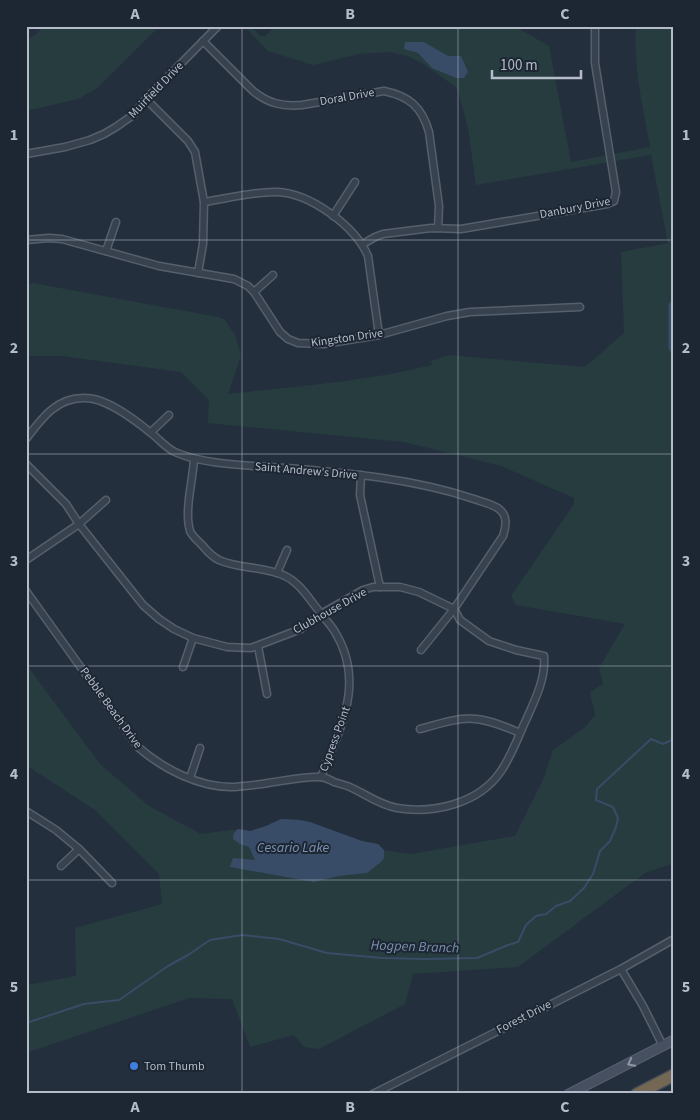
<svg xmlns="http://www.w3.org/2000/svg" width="700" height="1120" viewBox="0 0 700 1120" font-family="'Source Sans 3',sans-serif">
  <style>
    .green { fill: #263c3f }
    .water { fill: #394c67 }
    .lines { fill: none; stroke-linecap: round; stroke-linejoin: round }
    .stream { stroke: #394c67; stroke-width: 2 }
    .river { stroke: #394c67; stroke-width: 11 }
    .minor-casing { stroke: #565f6c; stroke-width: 9 }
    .secondary-casing { stroke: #565f6c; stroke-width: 11 }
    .motorway-casing { stroke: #434c59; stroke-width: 14 }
    .minor { stroke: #38414e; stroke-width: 6 }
    .secondary { stroke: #465061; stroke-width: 9 }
    .motorway { stroke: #746855; stroke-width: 11 }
    .oneway { stroke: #8e96a5 }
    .grid { fill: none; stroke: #b4bcc9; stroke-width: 1; stroke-opacity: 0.55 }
    .shop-dot { fill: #3f7fe0; stroke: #1d2633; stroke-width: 2 }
    .labels { text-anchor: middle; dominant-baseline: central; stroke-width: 4; stroke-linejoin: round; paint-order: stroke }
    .street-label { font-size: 12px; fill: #b4bcc9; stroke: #1d2633 }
    .poi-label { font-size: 12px; fill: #b4bcc9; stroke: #1d2633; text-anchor: start }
    .water-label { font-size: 14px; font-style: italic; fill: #7c92b1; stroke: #1d2633 }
    .neatline { fill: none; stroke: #b4bcc9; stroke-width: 2 }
    .grid-label { font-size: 16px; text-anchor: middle; font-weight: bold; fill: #b4bcc9 }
  </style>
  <rect width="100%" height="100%" fill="#242f3e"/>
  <!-- green -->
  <g class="green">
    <polygon points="44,26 160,26 96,89 78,99 26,111 26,41 35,35"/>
    <path d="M244,26H251L260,36H265L275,26H514L549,46L571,162L650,147C643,107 633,67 636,26H674V863L645,873L518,967L413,974L405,1004L319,1049L304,1047L294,1035L250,1047L232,999L189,998L26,1053V985L76,976L75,928L162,904L159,874L95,810L26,765V664L100,764L149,806L201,834L238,829L250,831L266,826L281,819L300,820L362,841L378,844L384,850L411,854L515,836L543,780L553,750L584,728L595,715L590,692L603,684L599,668L625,624L516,605L511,596L574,504V498L501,466L404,442L208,423L209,400L181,372L62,356H26V285L33,283L218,317L225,320L235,335L241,355L228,394C296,386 365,382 432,365L431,361L449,355L585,367L624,333L621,252L668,243L651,155L476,185L468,128L457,88L422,63L408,56L388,52L359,54L313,65L268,51Z"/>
  </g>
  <!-- water -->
  <g class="water">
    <polygon points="405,42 424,42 448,56 461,56 468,72 464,78 456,78 432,68 418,53 404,49"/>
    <polygon points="281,819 300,820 310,822 362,841 378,844 384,850 384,858 381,862 367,873 338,876 314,882 230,867 233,858 255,860 249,847 240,844 233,839 234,833 238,829 250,831 266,826"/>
  </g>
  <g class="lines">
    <!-- stream -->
    <polyline class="stream" points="26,1023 84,1004 119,1000 168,966 188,955 210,940 242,935 279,939 327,953 382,958 426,959 477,958 508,945 518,942 526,925 536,916 546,914 556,906 570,901 584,888 593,874 600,851 610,841 616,827 618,818 613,807 596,800 597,789 651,739 663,744 674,739"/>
    <!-- river -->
    <polyline class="river" points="674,306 674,347"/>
    <defs>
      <g id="minor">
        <path d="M203,41L253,91C268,103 282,107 302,105L384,91C409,96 422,107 429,132L439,206L438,228"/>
        <polyline points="146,99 188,141 195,152 204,202 203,244 198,273"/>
        <polyline points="26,154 65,147 90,140 104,134 116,127 133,115 146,99 218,26"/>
        <path d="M204,202C225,199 256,191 277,192C310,193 355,226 368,256L379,335"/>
        <polyline points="333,216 355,182"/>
        <polyline points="26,240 49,238 62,239 159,266 234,279 248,286 254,292 280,332 288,339 298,343 324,344 379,335 447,316 470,312 580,307"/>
        <polyline points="363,244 375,237 383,234 431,228 461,229 607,204 614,201 616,192 595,63 595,26"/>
        <polyline points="106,251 116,222"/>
        <polyline points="254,292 273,275"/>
        <polyline points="151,432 169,415"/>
        <path d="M26,439C42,418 57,397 85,398C107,398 135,420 151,433C159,439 166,448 175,452C203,465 256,466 287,468C350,473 415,479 474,499C482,502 493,504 499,509C508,516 506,526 503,536L454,609L421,650"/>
        <path d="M194,459C193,480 184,511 190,531C192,536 198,541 202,545C207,551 212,557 219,560C238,569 264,566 285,576C300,583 309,599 319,611C324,618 331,625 335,632C366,683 340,728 321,777"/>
        <path d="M26,464L66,504L79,524L143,605L159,619L174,629L193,638L227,647L251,648L301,629L321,614L363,590L373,587H400L419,592L454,609L460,620L489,641L516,650L544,656C546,678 535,700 526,720C518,737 512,755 501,771C479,804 433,814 397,808C380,805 367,795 352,788C346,785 340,784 334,782C330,780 325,777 320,777C304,776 283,781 268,783C257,785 245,786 234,787C200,788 163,769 138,747L26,591"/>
        <polyline points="361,475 360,495 380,587"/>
        <polyline points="26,560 79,524 106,500"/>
        <polyline points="277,573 287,550"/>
        <polyline points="258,646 267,694"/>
        <polyline points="183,667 193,638"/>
        <path d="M420,729C467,716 475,713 520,733"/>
        <polyline points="190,778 200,748"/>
        <polyline points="26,811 56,830 79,849 112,883"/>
        <polyline points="61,866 79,849"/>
        <polyline points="621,969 643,1006 663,1046"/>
        <polyline points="373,1094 621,969 674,939"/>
      </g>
      <polyline id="secondary" points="569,1094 674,1040"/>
      <polyline id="motorway" points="637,1094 674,1075"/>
    </defs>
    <!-- minor casing -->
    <use href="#minor" class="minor-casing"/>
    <!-- secondary casing -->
    <use href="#secondary" class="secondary-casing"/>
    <!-- motorway casing -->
    <use href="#motorway" class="motorway-casing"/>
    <!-- minor -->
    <use href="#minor" class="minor"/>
    <!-- secondary -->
    <use href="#secondary" class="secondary"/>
    <!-- motorway -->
    <use href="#motorway" class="motorway"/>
  </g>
  <!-- one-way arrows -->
  <defs><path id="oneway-chevron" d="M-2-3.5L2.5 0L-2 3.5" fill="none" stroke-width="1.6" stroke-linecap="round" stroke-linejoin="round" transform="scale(1.25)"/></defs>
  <use class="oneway" href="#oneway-chevron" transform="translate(631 1063) rotate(153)"/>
  <!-- grid -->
  <path class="grid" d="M242,26V1094M458,26V1094M26,240H674M26,454H674M26,666H674M26,880H674"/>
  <!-- markers -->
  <circle class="shop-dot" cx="134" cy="1066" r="5"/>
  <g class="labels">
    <!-- street labels -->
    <g class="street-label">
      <text transform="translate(156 90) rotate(-46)">Muirfield Drive</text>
      <text transform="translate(347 97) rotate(-10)">Doral Drive</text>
      <text transform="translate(575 208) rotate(-11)">Danbury Drive</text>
      <text transform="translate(347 338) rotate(-8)">Kingston Drive</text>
      <text transform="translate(306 471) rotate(5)">Saint Andrew's Drive</text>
      <text transform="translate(330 611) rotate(-29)">Clubhouse Drive</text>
      <text transform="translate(111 708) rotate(54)">Pebble Beach Drive</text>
      <text transform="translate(335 739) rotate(-70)">Cypress Point</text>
      <text transform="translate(524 1017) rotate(-27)">Forest Drive</text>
    </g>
    <!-- poi labels -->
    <g class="poi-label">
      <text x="144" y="1066">Tom Thumb</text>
    </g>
    <!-- water labels -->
    <g class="water-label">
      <text x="293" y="848">Cesario Lake</text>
      <text transform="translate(415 947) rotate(2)">Hogpen Branch</text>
    </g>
  </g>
  <!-- border -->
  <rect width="700" height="1120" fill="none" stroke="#1d2633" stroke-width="55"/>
  <!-- scale -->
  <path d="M492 70v8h89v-8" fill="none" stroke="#b4bcc9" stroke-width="2.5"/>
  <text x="500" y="70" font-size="15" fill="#b4bcc9" stroke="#1d2633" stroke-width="4" paint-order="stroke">100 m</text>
  <rect x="28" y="28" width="644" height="1064" class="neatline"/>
  <g class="grid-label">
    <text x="135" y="19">A</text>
    <text x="350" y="19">B</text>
    <text x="565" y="19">C</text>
    <text x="14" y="140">1</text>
    <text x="686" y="140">1</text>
    <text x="14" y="353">2</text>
    <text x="686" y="353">2</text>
    <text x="14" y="566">3</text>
    <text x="686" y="566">3</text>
    <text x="14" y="779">4</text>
    <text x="686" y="779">4</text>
    <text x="14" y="992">5</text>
    <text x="686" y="992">5</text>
    <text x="135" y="1112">A</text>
    <text x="350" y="1112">B</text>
    <text x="565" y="1112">C</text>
  </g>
</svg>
